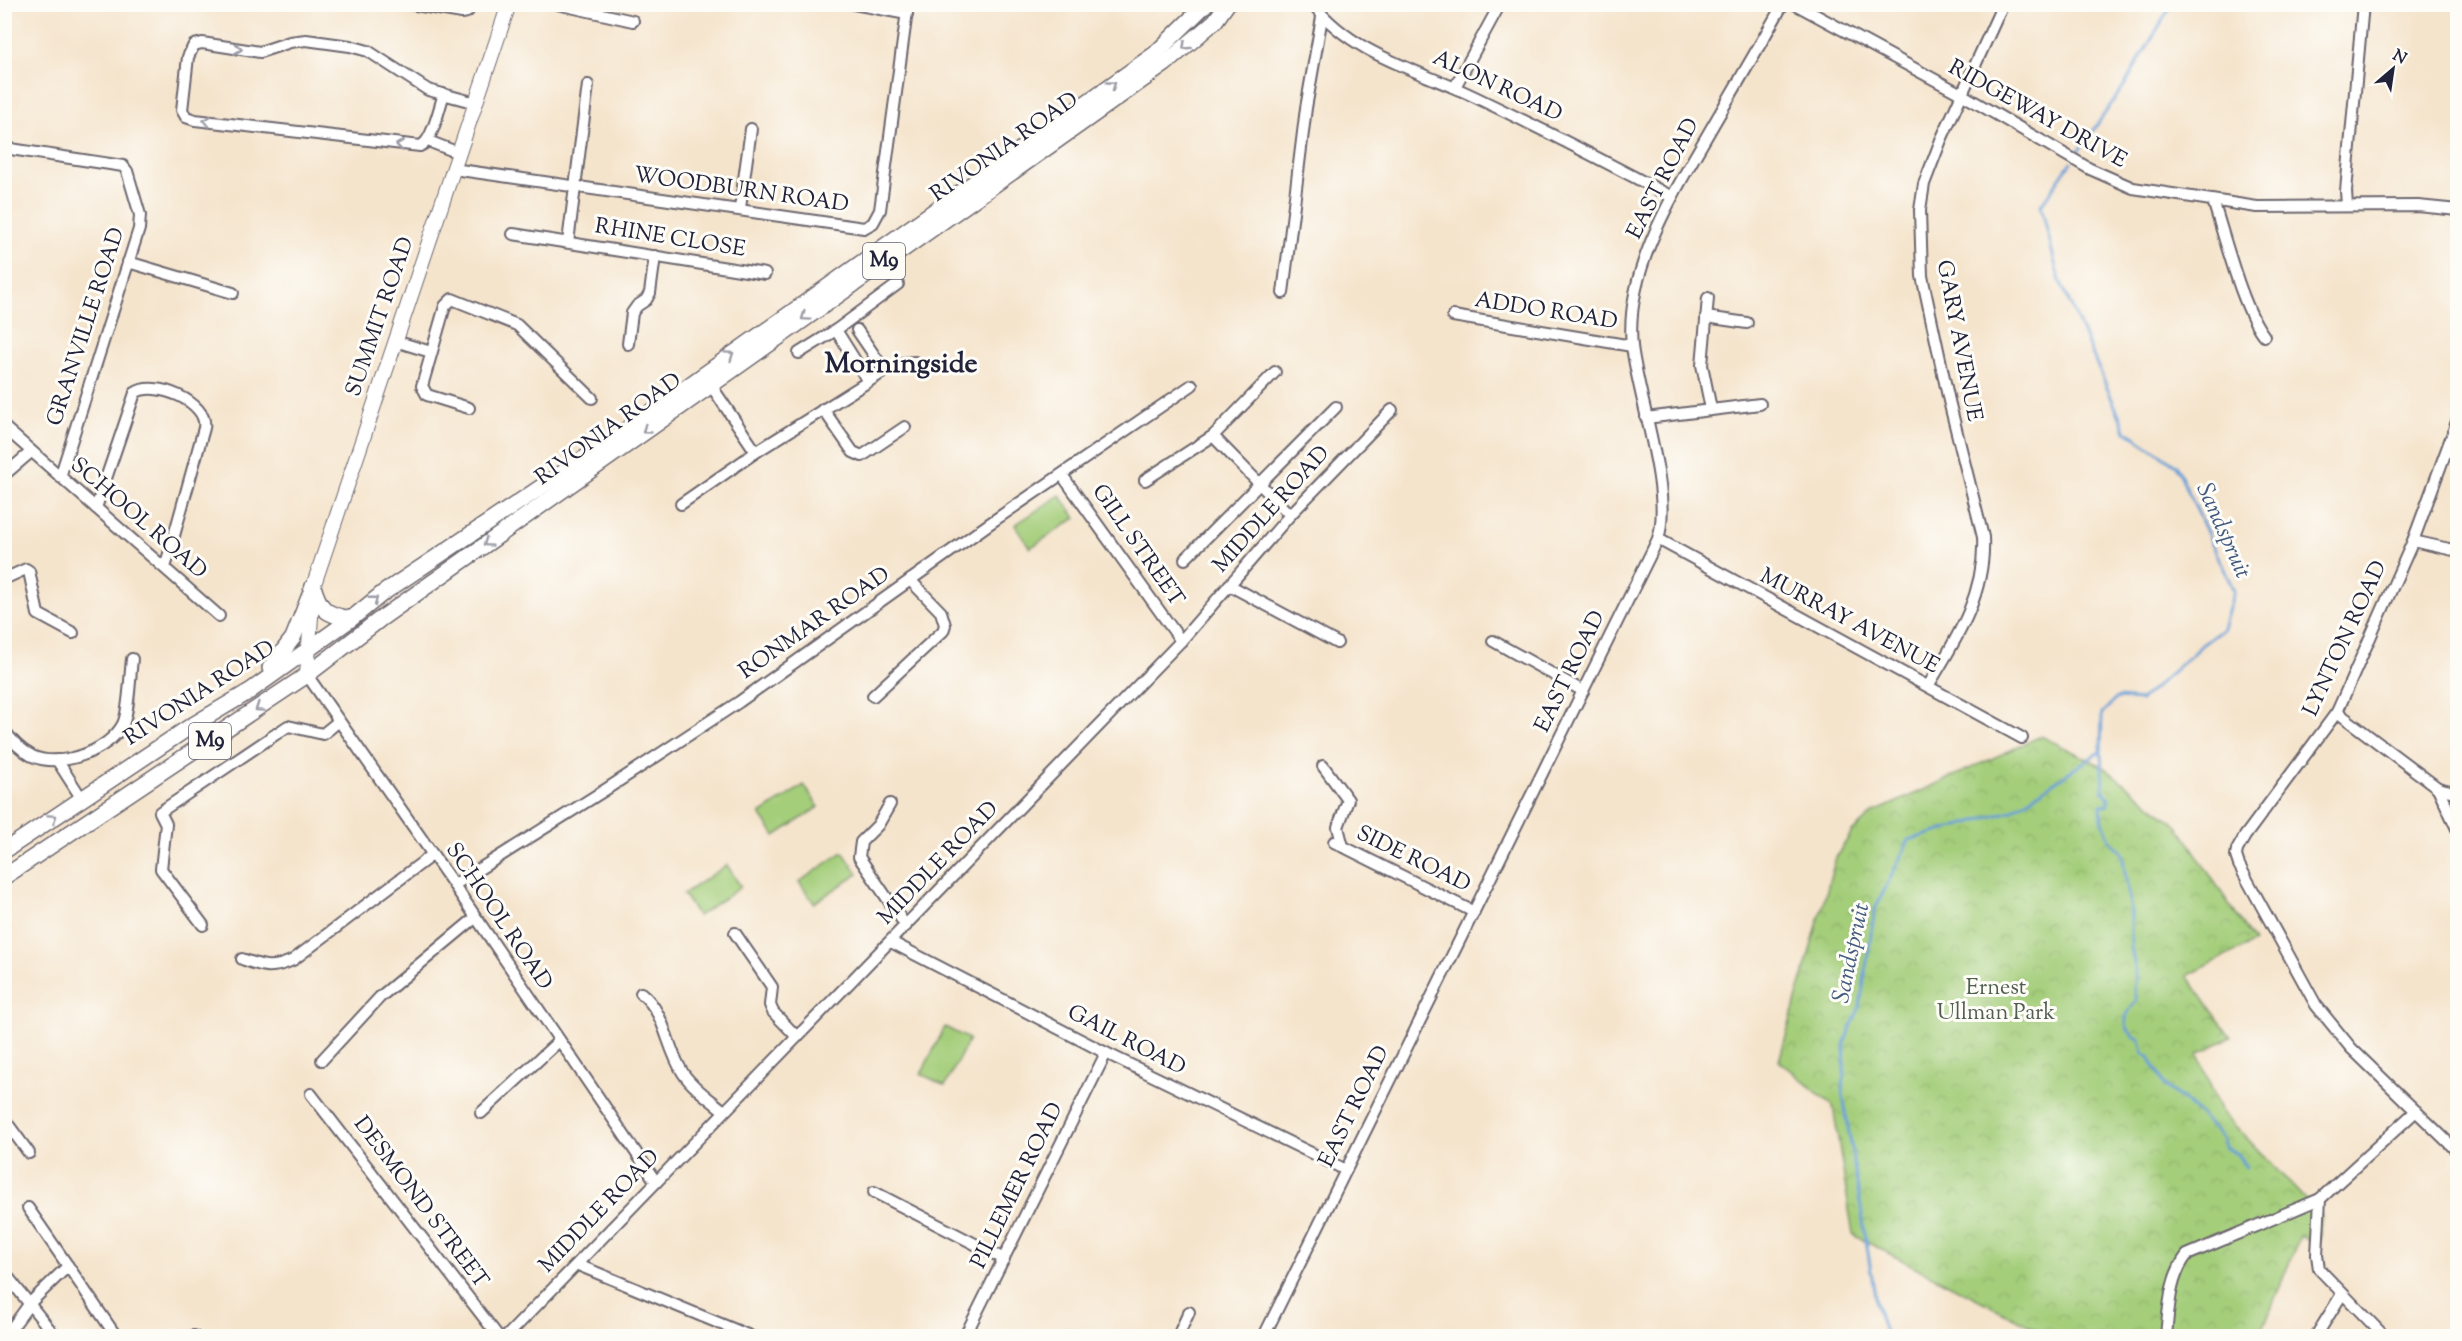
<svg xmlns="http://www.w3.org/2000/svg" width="2462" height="1341" viewBox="0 0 2462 1341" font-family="'Sorts Mill Goudy',serif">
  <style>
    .park { fill: url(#park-crowns); stroke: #63785a; stroke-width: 1.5 }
    .pitch { fill: #a4ce7a; stroke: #63785a; stroke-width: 1.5 }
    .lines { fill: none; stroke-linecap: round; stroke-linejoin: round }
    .stream { stroke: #689fd6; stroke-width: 3 }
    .minor-casing { stroke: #6c666e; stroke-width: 14 }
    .secondary-casing { stroke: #6c666e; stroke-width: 16 }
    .primary-casing { stroke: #6c666e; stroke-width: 18 }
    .minor { stroke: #fff; stroke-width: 10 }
    .secondary { stroke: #fff; stroke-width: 14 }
    .primary { stroke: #fff; stroke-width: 15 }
    .oneway { stroke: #9c9ca7 }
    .labels { text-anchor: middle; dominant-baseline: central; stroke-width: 6; stroke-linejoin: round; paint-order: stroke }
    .shield { fill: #fdfcf7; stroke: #646373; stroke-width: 1.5 }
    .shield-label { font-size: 21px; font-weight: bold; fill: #22223b }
    .street-label { font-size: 22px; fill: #22223b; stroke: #fdfcf7 }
    .park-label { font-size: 22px; fill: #505e51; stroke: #fdfcf7 }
    .water-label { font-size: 24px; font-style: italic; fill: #425a81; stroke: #fdfcf7 }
    .district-label { font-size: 28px; font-weight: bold; fill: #22223b; stroke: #fdfcf7 }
  </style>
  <defs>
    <pattern id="park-crowns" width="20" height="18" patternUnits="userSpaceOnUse" patternTransform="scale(1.5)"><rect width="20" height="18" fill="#a4ce7a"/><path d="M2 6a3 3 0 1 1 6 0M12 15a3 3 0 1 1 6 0" fill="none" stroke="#8db16a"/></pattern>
  </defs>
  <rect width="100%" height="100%" fill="#fdfcf7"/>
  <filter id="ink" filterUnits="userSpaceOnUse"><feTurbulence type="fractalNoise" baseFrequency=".0167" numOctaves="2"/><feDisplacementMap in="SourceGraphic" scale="12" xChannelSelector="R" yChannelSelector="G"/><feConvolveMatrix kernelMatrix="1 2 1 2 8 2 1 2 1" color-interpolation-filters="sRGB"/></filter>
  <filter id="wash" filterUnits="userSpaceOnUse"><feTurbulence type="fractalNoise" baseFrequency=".008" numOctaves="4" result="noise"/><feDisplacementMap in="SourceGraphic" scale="24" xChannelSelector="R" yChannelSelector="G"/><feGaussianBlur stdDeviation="1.35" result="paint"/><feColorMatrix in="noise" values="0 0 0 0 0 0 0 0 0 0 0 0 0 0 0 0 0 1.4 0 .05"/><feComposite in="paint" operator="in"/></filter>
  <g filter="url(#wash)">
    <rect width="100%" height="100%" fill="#f5e4cc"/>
    <!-- park -->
    <polygon class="park" points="2041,736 2102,766 2178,826 2254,942 2187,976 2231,1037 2198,1054 2220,1110 2321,1216 2319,1245 2300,1236 2260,1336 2049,1336 1853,1235 1833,1106 1779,1061 1836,857 1852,832 1873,813"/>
    <!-- pitch -->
    <g class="pitch">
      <polygon points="1060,495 1076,518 1030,548 1015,525"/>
      <polygon points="804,785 819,807 775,836 760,814"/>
      <polygon points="843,852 858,874 814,903 799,882"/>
      <polygon points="727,865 741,887 698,916 683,894"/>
      <polygon points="945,1027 969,1039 945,1086 921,1074"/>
    </g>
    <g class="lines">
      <!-- stream -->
      <g class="stream">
        <polyline points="2075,156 2124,86 2172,4"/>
        <path d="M2101,751L2103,790L2109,798L2107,806L2101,805L2100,810L2104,825L2110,840L2122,853L2131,911V948L2137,977L2134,987L2137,1000C2123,1015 2120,1029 2140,1040L2143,1053L2149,1057L2165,1086L2192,1107L2222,1138L2226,1148L2237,1155L2246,1167"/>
        <polyline points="1886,1336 1876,1303 1843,1095 1845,1041 1860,1006 1875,909 1909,840 2011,811 2101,751 2102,713 2117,698 2141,700 2203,644 2223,629 2234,591 2176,465 2126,431 2058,276 2041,205 2071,162"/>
      </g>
    </g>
  </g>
  <g filter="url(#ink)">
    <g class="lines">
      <defs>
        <g id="minor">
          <polyline points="410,4 462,13 467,12 473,4"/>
          <polyline points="557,4 633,21"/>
          <polyline points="854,4 907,14"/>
          <path d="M1313,4C1353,55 1416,69 1473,96C1540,128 1606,162 1672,197"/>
          <polyline points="1795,4 1963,95 2090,169 2133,188 2257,207 2418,206 2458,210"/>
          <polyline points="1455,87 1500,4"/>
          <path d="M444,94C439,107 433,142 420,146L195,120L186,117L182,110L188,57L194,45L202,43L260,52L290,42L306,40L350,46L368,51L428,90L476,103"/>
          <polyline points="428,141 459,153"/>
          <polyline points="4,148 123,166 127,171 140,215 139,229 60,477"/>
          <polyline points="453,169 864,228 873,223 880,210 908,4"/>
          <path d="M2213,201C2225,237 2242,308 2264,336"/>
          <polyline points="2347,206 2346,191 2363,4"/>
          <polyline points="740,208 751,129"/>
          <polyline points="513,234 765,274"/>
          <polyline points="568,242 588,85"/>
          <polyline points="128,262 233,293"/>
          <polyline points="1283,293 1306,108 1322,17"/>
          <polyline points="1708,298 1702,365 1711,409"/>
          <polyline points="1453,316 1632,346"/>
          <polyline points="1706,317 1747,323"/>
          <polyline points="857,330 885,371"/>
          <polyline points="395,341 431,352"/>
          <polyline points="628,344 632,313 637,306 646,300 650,293 655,256"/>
          <polyline points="799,353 836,330"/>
          <polyline points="708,381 756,452 885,371 903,363 915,362"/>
          <polyline points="868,381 836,330 898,284"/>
          <polyline points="469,408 427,395 422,386 445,306 452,299 517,325 592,398"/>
          <polyline points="823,409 853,452 862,456 905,427"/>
          <polyline points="1646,418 1760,404"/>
          <polyline points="2458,419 2413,541 2337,712 2245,836 2237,850 2236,856 2239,865 2316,1005 2351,1048 2458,1152"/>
          <polyline points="4,427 219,616"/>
          <polyline points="1213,436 1290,515"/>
          <polyline points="4,475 31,452"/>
          <polyline points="1062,475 1181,641"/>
          <polyline points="1145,480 1213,436 1275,372"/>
          <polyline points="681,504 756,452"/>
          <path d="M96,508L135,393C154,379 209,402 204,428L165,568"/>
          <polyline points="1658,539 2022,738"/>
          <polyline points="2413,541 2458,551"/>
          <polyline points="1185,559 1336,407"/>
          <polyline points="4,579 26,569 29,571 38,614 73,633"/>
          <polyline points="1229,585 1337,643"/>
          <polyline points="1493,641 1583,691"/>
          <polyline points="307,675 454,885 656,1182"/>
          <path d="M1928,686C1956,640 1986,594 1983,537L1949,401L1922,276L1920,210L1924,184L1941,140L2003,4"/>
          <polyline points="873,696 943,631 945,625 941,612 910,580"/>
          <polyline points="2337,712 2438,788 2458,831"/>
          <path d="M4,730C11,740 21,750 32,756C60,769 109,751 123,724C129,712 130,675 132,659"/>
          <polyline points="57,760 82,799"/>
          <polyline points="1323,766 1348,800 1338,827 1343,847"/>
          <polyline points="2438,788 2458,793"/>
          <polyline points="890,804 878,825 861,842 859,857 906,926"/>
          <polyline points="1334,842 1474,912"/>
          <polyline points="454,885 605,790 739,702 989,524 1192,385"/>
          <polyline points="203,925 161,869 166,824 160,812 288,726 323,734 339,721"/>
          <polyline points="735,933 772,987 770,1005 773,1012 797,1037"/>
          <polyline points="891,942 1106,1053 1346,1170"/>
          <path d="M242,959C264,967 271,970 293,960L432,855"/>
          <path d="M641,993C666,1013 666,1047 683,1073C693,1088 711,1100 724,1111"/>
          <polyline points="322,1060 380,997 475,918"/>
          <polyline points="311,1094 498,1336"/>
          <polyline points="481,1113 559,1041"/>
          <polyline points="4,1119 29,1153"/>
          <polyline points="874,1192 1004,1259"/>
          <polyline points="2320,1199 2317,1255 2319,1269 2384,1336"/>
          <polyline points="28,1208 68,1266"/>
          <polyline points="578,1265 750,1336"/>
          <polyline points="4,1272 55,1336"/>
          <polyline points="6,1336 30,1303 68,1266 116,1336"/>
          <polyline points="193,1336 194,1336"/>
          <polyline points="507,1336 1181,641 1290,515 1392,410"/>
          <polyline points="965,1336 1106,1053"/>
          <polyline points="1178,1336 1189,1312"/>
          <path d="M1264,1336L1658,539C1673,492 1638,398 1632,346C1624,269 1676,190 1712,127C1736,86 1760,45 1783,4"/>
          <path d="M2166,1336C2169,1308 2169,1278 2187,1255L2320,1199L2416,1111"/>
          <polyline points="2316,1336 2342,1294"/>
        </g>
        <polyline id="secondary" points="307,675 313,587 509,4"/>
        <g id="primary">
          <path d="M313,586C320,610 326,615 351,619"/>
          <polyline points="270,668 293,638 313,587"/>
          <polyline points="4,851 188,728 250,691 351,619 383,593 622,433 1155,54 1206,4"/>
          <polyline points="4,877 307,675 379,620 1165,64 1215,21 1227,4"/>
        </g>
      </defs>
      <!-- minor casing -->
      <use href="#minor" class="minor-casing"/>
      <!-- secondary casing -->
      <use href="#secondary" class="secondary-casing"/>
      <!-- primary casing -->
      <use href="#primary" class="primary-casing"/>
      <!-- minor -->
      <use href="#minor" class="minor"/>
      <!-- secondary -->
      <use href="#secondary" class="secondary"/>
      <!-- primary -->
      <use href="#primary" class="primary"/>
    </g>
    <!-- one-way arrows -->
    <defs><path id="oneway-chevron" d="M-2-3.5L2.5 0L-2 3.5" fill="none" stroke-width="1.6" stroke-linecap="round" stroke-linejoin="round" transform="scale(1.5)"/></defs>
    <g class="oneway">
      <use href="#oneway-chevron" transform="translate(1186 46) rotate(138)"/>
      <use href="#oneway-chevron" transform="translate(238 49) rotate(9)"/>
      <use href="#oneway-chevron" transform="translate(1112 85) rotate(-36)"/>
      <use href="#oneway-chevron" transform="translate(207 121) rotate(-173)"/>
      <use href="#oneway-chevron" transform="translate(400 145) rotate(-173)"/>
      <use href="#oneway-chevron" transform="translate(805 317) rotate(145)"/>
      <use href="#oneway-chevron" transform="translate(730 355) rotate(-35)"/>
      <use href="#oneway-chevron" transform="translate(646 430) rotate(144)"/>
      <use href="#oneway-chevron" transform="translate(487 543) rotate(145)"/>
      <use href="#oneway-chevron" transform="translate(374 600) rotate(-39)"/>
      <use href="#oneway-chevron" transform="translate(259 708) rotate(146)"/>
      <use href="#oneway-chevron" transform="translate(53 818) rotate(-34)"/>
    </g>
  </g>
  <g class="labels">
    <!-- shield labels -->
    <g class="shield">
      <rect x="863" y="243" width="42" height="36" rx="4.5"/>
      <rect x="189" y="723" width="42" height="36" rx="4.5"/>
    </g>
    <g class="shield-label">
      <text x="884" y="261">M9</text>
      <text x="210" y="741">M9</text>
    </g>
    <!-- street labels -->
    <g class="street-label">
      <text transform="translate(1497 87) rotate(25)">ALON ROAD</text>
      <text transform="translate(2037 115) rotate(29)">RIDGEWAY DRIVE</text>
      <text transform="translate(1005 148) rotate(-35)">RIVONIA ROAD</text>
      <text transform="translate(1664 179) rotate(-63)">EAST ROAD</text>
      <text transform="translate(741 191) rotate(8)">WOODBURN ROAD</text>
      <text transform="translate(670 239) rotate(9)">RHINE CLOSE</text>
      <text transform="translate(1546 312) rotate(9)">ADDO ROAD</text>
      <text transform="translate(381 317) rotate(-71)">SUMMIT ROAD</text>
      <text transform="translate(87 327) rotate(-72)">GRANVILLE ROAD</text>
      <text transform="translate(1958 341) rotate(79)">GARY AVENUE</text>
      <text transform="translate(609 430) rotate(-36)">RIVONIA ROAD</text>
      <text transform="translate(1272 510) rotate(-48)">MIDDLE ROAD</text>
      <text transform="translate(138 519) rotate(41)">SCHOOL ROAD</text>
      <text transform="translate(1137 546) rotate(55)">GILL STREET</text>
      <text transform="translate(1849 622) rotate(28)">MURRAY AVENUE</text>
      <text transform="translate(815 624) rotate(-35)">RONMAR ROAD</text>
      <text transform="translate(2346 639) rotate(-65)">LYNTON ROAD</text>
      <text transform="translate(1571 672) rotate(-64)">EAST ROAD</text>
      <text transform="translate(200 694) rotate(-33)">RIVONIA ROAD</text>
      <text transform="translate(1413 860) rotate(26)">SIDE ROAD</text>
      <text transform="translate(939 864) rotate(-46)">MIDDLE ROAD</text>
      <text transform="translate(498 917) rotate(56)">SCHOOL ROAD</text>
      <text transform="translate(1126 1041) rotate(27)">GAIL ROAD</text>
      <text transform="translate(1355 1107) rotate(-64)">EAST ROAD</text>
      <text transform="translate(1018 1186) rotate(-64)">PILLEMER ROAD</text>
      <text transform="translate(420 1203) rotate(53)">DESMOND STREET</text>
      <text transform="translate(600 1212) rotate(-46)">MIDDLE ROAD</text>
    </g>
    <!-- park labels -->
    <g class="park-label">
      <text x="1996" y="989">Ernest<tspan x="1996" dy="25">Ullman Park</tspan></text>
    </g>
    <!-- water labels -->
    <g class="water-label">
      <text transform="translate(2223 531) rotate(66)">Sandspruit</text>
      <text transform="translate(1852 953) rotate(-78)">Sandspruit</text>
    </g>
    <!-- district labels -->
    <g class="district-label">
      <text x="901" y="365">Morningside</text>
    </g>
  </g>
  <!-- margin -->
  <rect width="2462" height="1341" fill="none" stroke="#fdfcf7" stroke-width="24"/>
  <!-- north arrow -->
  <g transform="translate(2393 69) rotate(29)" stroke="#fdfcf7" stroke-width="4.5" paint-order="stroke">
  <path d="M0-4.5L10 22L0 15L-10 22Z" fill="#22223b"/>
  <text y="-9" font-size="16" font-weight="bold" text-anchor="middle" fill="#22223b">N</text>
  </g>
</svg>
